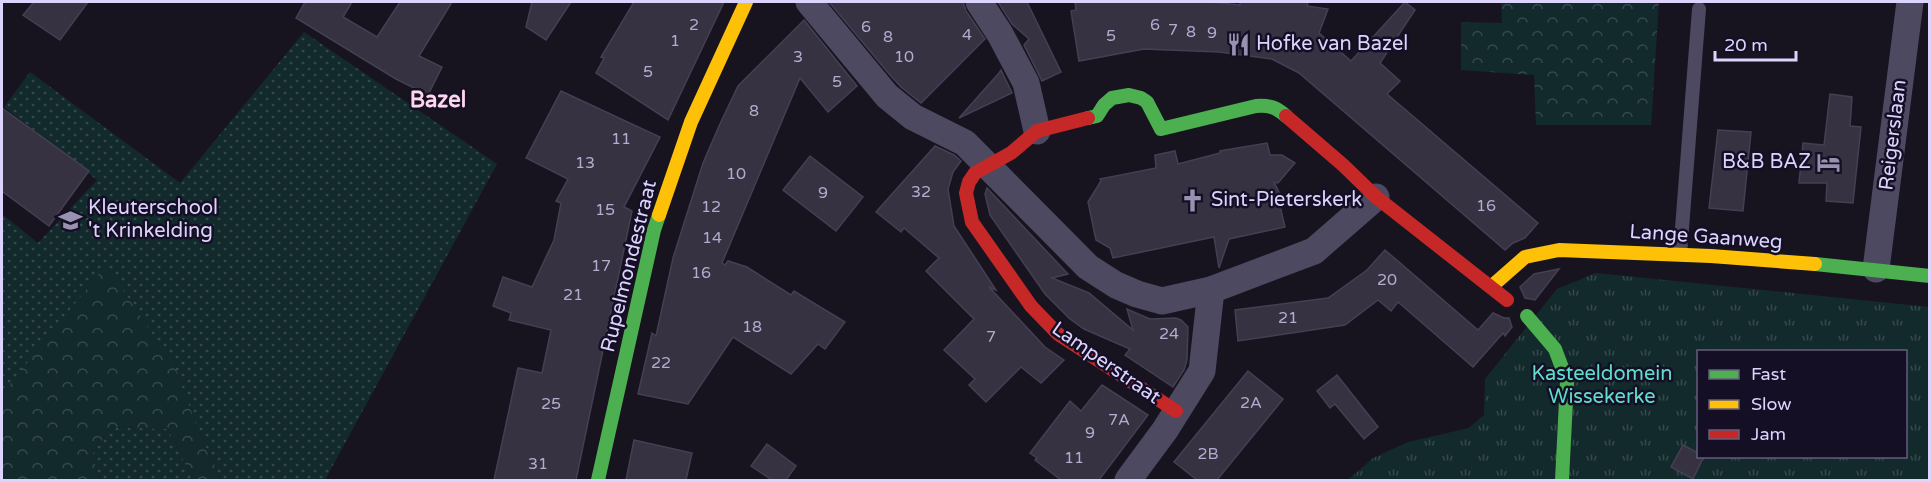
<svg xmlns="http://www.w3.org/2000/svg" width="1931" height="482" viewBox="0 0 1931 482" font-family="'Varela Round',sans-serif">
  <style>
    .grass { fill: url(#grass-dots) }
    .forest { fill: url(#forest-crowns) }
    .park { fill: url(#park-tufts); fill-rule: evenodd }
    .building { fill: #363242; stroke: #453f53; stroke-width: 1.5 }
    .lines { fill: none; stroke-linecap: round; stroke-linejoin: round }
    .lane { stroke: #4d4961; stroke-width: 14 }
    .street { stroke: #4d4961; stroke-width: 27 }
    .fast { stroke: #4caf50; stroke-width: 14 }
    .slow { stroke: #ffc107; stroke-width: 14 }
    .jam { stroke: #c62828; stroke-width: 14 }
    .labels { text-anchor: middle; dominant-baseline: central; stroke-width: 5; stroke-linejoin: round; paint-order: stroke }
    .number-label { font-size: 16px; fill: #b3accf }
    .poi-label { font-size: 20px; fill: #ddd4fe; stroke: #150f25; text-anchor: start }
    .street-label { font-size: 20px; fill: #ddd4fe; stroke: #150f25 }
    .park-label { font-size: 20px; fill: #60decc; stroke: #150f25 }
    .quarter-label { font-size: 22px; font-weight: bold; fill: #fed6eb; stroke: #150f25 }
  </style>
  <defs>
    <pattern id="grass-dots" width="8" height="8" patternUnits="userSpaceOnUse" patternTransform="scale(1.5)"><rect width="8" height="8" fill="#132a2d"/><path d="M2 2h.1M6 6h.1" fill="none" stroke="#35484c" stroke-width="1.8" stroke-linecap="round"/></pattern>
    <pattern id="forest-crowns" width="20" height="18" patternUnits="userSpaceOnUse" patternTransform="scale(1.5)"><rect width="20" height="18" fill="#132a2d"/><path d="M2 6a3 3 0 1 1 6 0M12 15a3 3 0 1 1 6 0" fill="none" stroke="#35484c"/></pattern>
    <pattern id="park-tufts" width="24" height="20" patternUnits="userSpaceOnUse" patternTransform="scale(1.5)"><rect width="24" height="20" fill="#132a2d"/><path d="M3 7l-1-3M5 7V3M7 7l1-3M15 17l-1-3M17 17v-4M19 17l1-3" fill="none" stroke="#35484c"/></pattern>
  </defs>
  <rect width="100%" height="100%" fill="#171420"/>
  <!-- grass -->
  <g class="grass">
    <polygon points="304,32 497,164 325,480 221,480 199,432 2,394 2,214 38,243 97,180 4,107 30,72 180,183"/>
    <polygon points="109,427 168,429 193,480 100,480 92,455"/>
  </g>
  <!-- forest -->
  <g class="forest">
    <polygon points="1501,2 1659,2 1651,125 1536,125 1534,75 1461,70 1461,22 1502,23"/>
    <polygon points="106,265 175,367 199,432 221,480 193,480 168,429 110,427 92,455 100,480 2,480 2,394"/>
  </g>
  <!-- park -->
  <path class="park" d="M1596,273L1929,307V480H1348L1373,458L1408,442L1469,428L1484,415L1485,379L1557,289ZM1698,352H1906V456H1698Z"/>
  <!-- building -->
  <g class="building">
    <polygon points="34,2 88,2 60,40 23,15"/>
    <polygon points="305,2 352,2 343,17 377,37 400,2 452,2 419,56 442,67 428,95 396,79 296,18"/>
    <polygon points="532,2 571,2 546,40 526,27"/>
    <polygon points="634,2 724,2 668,120 596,73 604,58 601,57"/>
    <polygon points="829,2 963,2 966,11 985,39 921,103 901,87 890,75"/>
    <polygon points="998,2 1027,2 1061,72 1042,81 1024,45 1029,39 1012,24"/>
    <polygon points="1075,2 1210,2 1240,5 1240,2 1308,2 1307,6 1328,9 1319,33 1351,61 1405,2 1415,10 1380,63 1400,81 1387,94 1538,223 1525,238 1513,243 1505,250 1299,73 1272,59 1219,52 1144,49 1079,61 1071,11 1076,10"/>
    <polygon points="804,20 857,86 828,112 800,78 722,263 725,265 728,261 747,267 791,295 794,291 845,322 825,349 818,344 791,374 733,337 688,404 638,394 652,333 656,336 673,258 703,163 719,126 738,86"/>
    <polygon points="1001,70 1012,93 959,118 999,73"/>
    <polygon points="561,91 660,137 624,207 632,211 576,480 494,480 518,368 542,373 551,330 509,320 511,313 493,306 503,277 532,287 554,240 561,203 556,201 568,179 526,158"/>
    <polygon points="1830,94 1852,97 1850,126 1861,127 1853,203 1826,201 1827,183 1799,183 1803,143 1824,145"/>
    <polygon points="2,108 89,171 49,226 2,191"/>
    <polygon points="1718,130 1751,132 1743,211 1709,208"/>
    <polygon points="1267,143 1270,155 1282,155 1295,163 1278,183 1274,182 1285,204 1280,206 1285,227 1229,239 1219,268 1214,237 1113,258 1110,248 1096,240 1088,202 1101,181 1100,179 1156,168 1155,155 1175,151 1178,164 1220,153 1220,151"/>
    <polygon points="935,146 954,155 961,161 953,172 948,189 954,226 996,290 989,287 1045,347 1064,360 1041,383 1021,367 986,402 969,385 975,379 944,350 974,319 926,271 939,258 904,228 901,232 876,212"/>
    <polygon points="810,156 863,197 836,231 783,190"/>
    <polygon points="987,188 1068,274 1052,278 1089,293 1133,330 1127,309 1150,319 1176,318 1181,320 1188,327 1187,360 1184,370 1173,387 1125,355 1130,349 1084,329 1070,319 1045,294 990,215 985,194"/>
    <polygon points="1385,250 1478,330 1493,313 1504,318 1509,318 1512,327 1505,336 1503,333 1473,367 1398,302 1391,311 1378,300 1345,325 1238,341 1235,310 1328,298 1367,270"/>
    <polygon points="1559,269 1535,300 1525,298 1520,287 1534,274"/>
    <polygon points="1248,371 1283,399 1217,480 1197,480 1174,462"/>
    <polygon points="1337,375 1378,427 1364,439 1335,404 1330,408 1317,391"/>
    <polygon points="1102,385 1148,415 1099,480 1061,480 1035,460 1037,458 1030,453 1070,401 1081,411"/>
    <polygon points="634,440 692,453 686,480 626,480"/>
    <polygon points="767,444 796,466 786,480 772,480 751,466"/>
    <polygon points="1683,445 1698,453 1698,456 1704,456 1693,479 1671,467"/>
  </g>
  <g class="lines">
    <!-- lane -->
    <polyline class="lane" points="1680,254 1699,9"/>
    <!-- street -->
    <g class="street">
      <polyline points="809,2 887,96 913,117 965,143 1088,267 1116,285 1137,294 1162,301 1211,290 1314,251 1376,197"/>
      <polyline points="979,2 1000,34 1026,83 1037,131"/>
      <polyline points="1876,269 1910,2"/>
      <polyline points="1128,480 1165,430 1202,371 1211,290"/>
    </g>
    <!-- fast -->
    <g class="fast">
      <path d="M1088,118L1097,116L1104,105L1112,98L1129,95L1141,98L1147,102L1161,129L1256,106C1269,105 1276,107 1286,116"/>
      <polyline points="1815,264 1930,276"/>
      <polyline points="1527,316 1555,349 1567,381 1562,480"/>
      <polyline points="598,480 654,230 659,215"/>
    </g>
    <!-- slow -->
    <g class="slow">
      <polyline points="659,215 691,122 746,2"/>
      <polyline points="1492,286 1525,257 1559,250 1711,256 1815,264"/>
    </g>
    <!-- jam -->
    <g class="jam">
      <polyline points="1286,116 1343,165 1376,197 1507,300"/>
      <polyline points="1088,118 1037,131 1011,153 975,173 969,182 966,193 972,222 1031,306 1058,334 1176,411"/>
    </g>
  </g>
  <!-- icons -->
  <defs>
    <symbol id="restaurant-bare" viewBox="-9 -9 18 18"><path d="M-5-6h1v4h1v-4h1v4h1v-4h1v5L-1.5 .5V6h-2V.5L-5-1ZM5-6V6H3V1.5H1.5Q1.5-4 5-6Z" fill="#9891b0" stroke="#150f25" stroke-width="2.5" paint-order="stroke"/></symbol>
    <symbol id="hotel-bare" viewBox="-9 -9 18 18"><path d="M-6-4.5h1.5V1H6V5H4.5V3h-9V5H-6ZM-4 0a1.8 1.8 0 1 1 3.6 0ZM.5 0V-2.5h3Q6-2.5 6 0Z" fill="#9891b0" stroke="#150f25" stroke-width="2.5" paint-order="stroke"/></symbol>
    <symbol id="church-bare" viewBox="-9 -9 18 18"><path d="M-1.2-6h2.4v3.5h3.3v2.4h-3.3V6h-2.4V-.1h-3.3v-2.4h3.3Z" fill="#9891b0" stroke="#150f25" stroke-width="2.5" paint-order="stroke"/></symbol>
    <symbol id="school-bare" viewBox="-9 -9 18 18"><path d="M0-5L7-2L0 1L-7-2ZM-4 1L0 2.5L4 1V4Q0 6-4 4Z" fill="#9891b0" stroke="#150f25" stroke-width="2.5" paint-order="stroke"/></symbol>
  </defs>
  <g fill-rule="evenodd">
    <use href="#restaurant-bare" x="1222" y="28" width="33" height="33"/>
    <use href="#hotel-bare" x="1812" y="146" width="33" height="33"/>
    <use href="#church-bare" x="1176" y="184" width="33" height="33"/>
    <use href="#school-bare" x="54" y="204" width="33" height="33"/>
  </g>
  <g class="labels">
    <!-- number labels -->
    <g class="number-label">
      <text x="694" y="25">2</text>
      <text x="1155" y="25">6</text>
      <text x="866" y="27">6</text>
      <text x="1173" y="30">7</text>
      <text x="1191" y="32">8</text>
      <text x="1212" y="33">9</text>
      <text x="967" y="35">4</text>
      <text x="1111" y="36">5</text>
      <text x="888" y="37">8</text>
      <text x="675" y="41">1</text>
      <text x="798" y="57">3</text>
      <text x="904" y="57">10</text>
      <text x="648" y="72">5</text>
      <text x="837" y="82">5</text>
      <text x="754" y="111">8</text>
      <text x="621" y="139">11</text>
      <text x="585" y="163">13</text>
      <text x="736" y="174">10</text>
      <text x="921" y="192">32</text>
      <text x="823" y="193">9</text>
      <text x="1486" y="206">16</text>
      <text x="711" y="207">12</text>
      <text x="605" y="210">15</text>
      <text x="712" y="238">14</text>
      <text x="601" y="266">17</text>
      <text x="701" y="273">16</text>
      <text x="1387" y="280">20</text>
      <text x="573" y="295">21</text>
      <text x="1288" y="318">21</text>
      <text x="752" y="327">18</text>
      <text x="1169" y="334">24</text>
      <text x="991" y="337">7</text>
      <text x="661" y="363">22</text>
      <text x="1251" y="403">2A</text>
      <text x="551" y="404">25</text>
      <text x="1119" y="420">7A</text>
      <text x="1090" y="433">9</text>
      <text x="1208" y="454">2B</text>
      <text x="1074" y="458">11</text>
      <text x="538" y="464">31</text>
    </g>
    <!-- poi labels -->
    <g class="poi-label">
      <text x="1256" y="44">Hofke van Bazel</text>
      <text x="1811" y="162" text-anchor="end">B&amp;B BAZ</text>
      <text x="1211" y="200">Sint-Pieterskerk</text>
      <text x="88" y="208">Kleuterschool<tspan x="88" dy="23">'t Krinkelding</tspan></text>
    </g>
    <!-- street labels -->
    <g class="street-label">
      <text transform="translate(1893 135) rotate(-83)">Reigerslaan</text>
      <text transform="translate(1706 237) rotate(4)">Lange Gaanweg</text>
      <text transform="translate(629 266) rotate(-76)">Rupelmondestraat</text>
      <text transform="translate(1106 363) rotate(35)">Lamperstraat</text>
    </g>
    <!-- park labels -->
    <g class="park-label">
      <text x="1602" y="374">Kasteeldomein<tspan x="1602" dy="23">Wissekerke</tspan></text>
    </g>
    <!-- quarter labels -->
    <g class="quarter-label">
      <text x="438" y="100">Bazel</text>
    </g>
  </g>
  <!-- border -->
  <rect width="1931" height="482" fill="none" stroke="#ddd4fe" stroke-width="6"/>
  <!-- legend -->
  <rect x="1697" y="350" width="210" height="108" fill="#150f25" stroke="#655e7c" stroke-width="1.5"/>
  <rect x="1709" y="370" width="30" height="9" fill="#4caf50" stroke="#655e7c" stroke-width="1.5"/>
  <text x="1751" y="380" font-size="18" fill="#ddd4fe">Fast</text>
  <rect x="1709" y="400" width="30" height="9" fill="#ffc107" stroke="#655e7c" stroke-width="1.5"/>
  <text x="1751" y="410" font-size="18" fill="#ddd4fe">Slow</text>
  <rect x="1709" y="430" width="30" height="9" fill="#c62828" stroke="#655e7c" stroke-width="1.5"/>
  <text x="1751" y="440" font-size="18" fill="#ddd4fe">Jam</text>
  <!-- scale -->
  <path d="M1715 51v9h81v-9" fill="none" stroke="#ddd4fe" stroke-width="3"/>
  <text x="1724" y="51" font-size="18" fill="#ddd4fe" stroke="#150f25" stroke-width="4.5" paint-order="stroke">20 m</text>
</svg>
